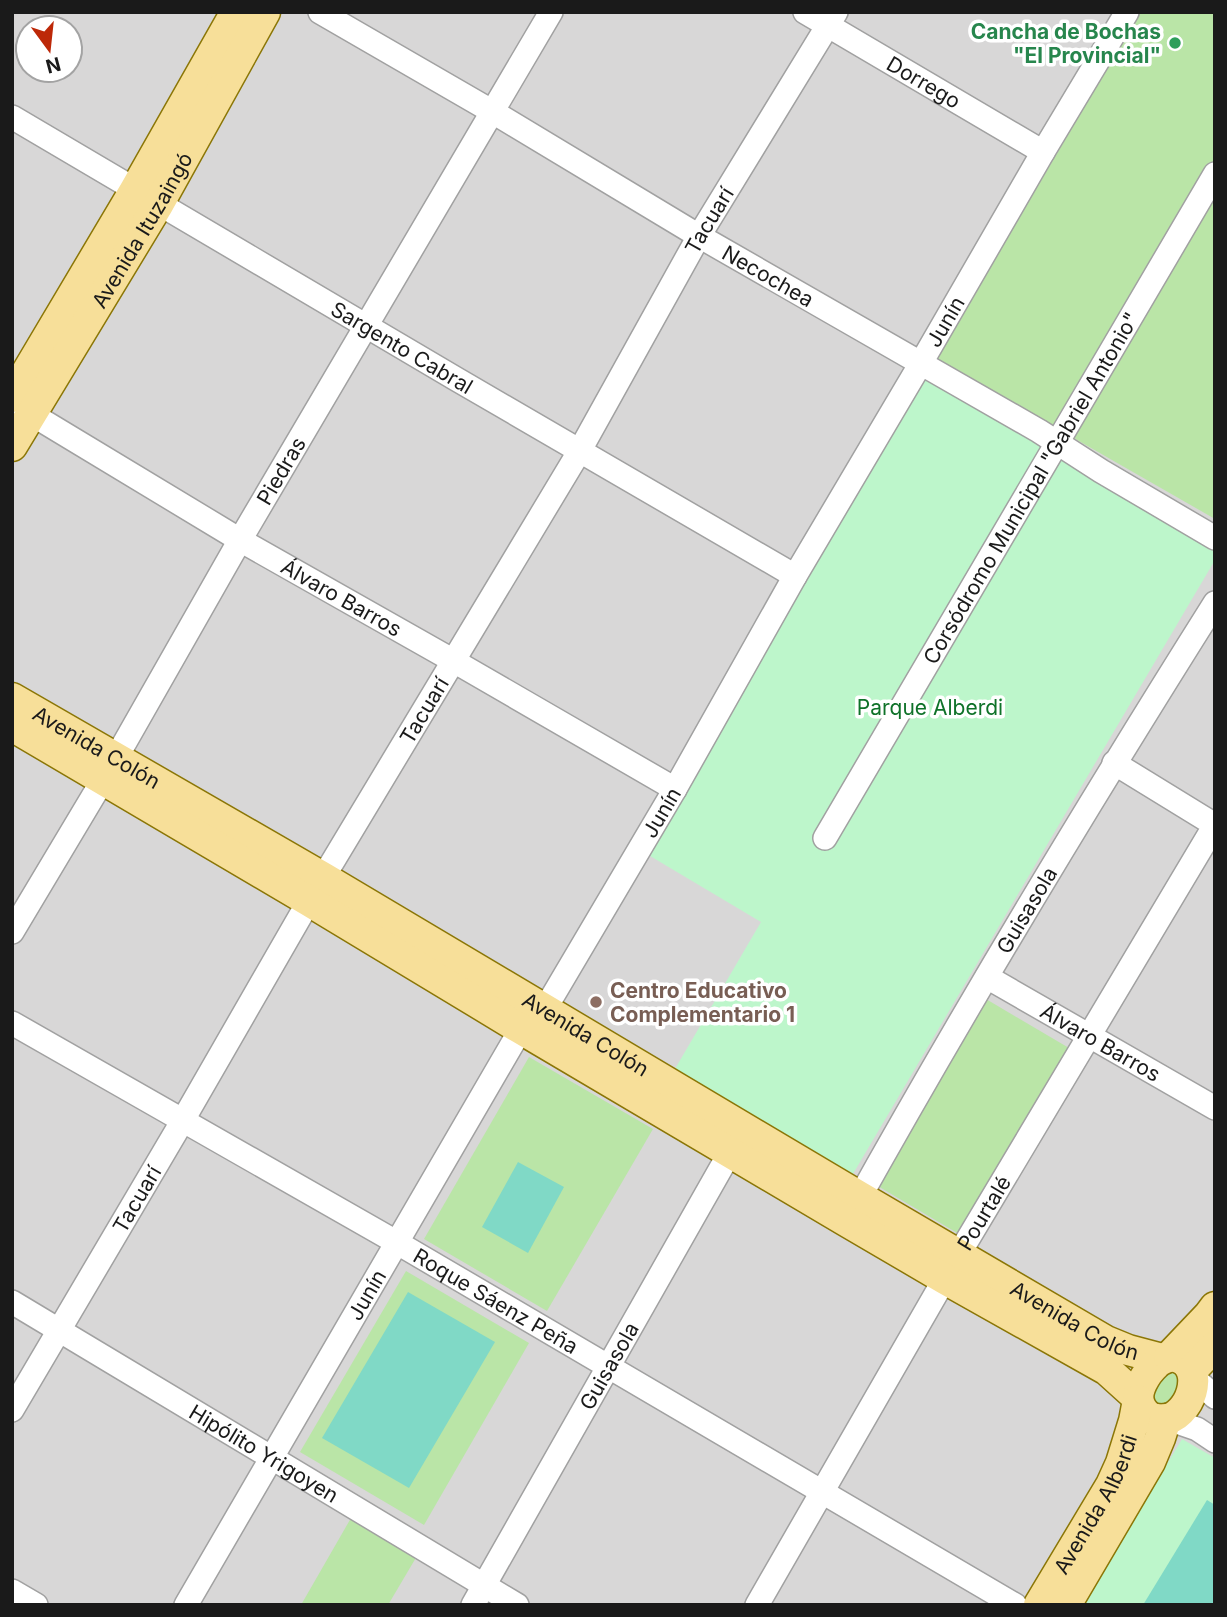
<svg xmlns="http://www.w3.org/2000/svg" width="1227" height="1617" viewBox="0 0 1227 1617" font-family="Inter,sans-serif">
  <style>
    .residential { fill: #d8d7d7; fill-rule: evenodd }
    .grass { fill: #bae5a7 }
    .park { fill: #bdf6cb }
    .pitch { fill: #80d9c6 }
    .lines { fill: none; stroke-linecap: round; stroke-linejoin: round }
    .minor-casing { stroke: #a1a1a1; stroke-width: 26 }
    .major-casing { stroke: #8b7606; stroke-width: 33 }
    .minor { stroke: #fff; stroke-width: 23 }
    .major { stroke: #f7df99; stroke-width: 30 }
    .leisure-dot { fill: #2e9e5b; stroke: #fff; stroke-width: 2.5 }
    .education-dot { fill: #8d6e63; stroke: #fff; stroke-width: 2.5 }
    .labels { text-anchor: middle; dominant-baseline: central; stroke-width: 7; stroke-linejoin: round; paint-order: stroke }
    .leisure-label { font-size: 21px; font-weight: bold; fill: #27864d; stroke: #fff; text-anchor: end }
    .street-label { font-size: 21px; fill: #1a1a1a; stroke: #fff }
    .park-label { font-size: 21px; fill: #0f7229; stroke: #fff }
    .education-label { font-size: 21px; font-weight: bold; fill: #785e54; stroke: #fff; text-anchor: start }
  </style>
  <rect width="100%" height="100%" fill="#eceae0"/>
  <!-- residential -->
  <path class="residential" d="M12,12H1215V1605H12ZM28,28H70V70H28Z"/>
  <!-- grass -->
  <g class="grass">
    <polygon points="1140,12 1215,12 1215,519 936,359"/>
    <polygon points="986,999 1069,1048 959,1234 876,1185"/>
    <polygon points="529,1057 653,1129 547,1311 424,1239"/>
    <polygon points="406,1271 529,1343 424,1525 300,1452"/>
    <polygon points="1160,1370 1185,1371 1168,1412 1146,1397"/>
    <polygon points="351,1518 417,1556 388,1605 301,1605"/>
  </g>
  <!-- park -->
  <g class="park">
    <polygon points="924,379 1215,546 1215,560 850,1179 672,1074 761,922 645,853"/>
    <polygon points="1182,1439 1215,1458 1215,1605 1082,1605"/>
  </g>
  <!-- pitch -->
  <g class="pitch">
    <polygon points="518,1162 564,1187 528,1253 482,1227"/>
    <polygon points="408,1292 495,1342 409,1488 322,1438"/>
    <polygon points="1207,1500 1215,1505 1215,1605 1143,1605"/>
  </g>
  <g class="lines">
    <defs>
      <g id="minor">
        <path id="s1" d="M320,12L493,112L699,236L1039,431L1101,471L1215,538"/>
        <path id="s2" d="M805,12L1043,152"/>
        <path id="s3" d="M12,117C272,271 533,425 795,576"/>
        <path id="s4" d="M18,406L240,540L452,660L675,789"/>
        <path id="s5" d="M825,838L1215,174"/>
        <path id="s6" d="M12,932L116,758L240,540L551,12"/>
        <path id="s7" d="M987,977L1215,1108"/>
        <path id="s8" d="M12,1023L396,1242L1015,1605"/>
        <path id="s9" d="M852,1211C967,1005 1089,803 1215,603"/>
        <path id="s10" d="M12,1302L517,1605"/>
        <polyline points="1194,1378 1215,1397"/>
        <path id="s11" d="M12,1410L183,1120L309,901L579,452L699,236L836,12"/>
        <polyline points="1168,1419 1197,1429 1215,1441"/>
        <polyline points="12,1591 36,1605"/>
        <path id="s12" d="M186,1605L521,1029L545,1009L675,789L795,576L921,363L1043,152L1127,12"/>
        <path id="s13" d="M473,1605L737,1140"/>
        <path id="s14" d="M757,1605L959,1254L1215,825L1114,763"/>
      </g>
      <g id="major">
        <polyline points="12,397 135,190 236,12"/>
        <path id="s15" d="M12,446L158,205L265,12"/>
        <path id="s16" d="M12,698L324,878L860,1197L1106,1341L1128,1350L1162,1359"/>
        <polyline points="12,726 309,901 521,1029 846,1221 945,1279 1107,1370 1138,1398"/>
        <path d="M1171,1356C1208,1361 1193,1412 1168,1419C1163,1420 1157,1419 1151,1418C1147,1415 1142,1411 1140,1405C1134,1392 1146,1373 1156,1364C1160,1360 1165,1358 1171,1356Z"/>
        <polyline points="1169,1357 1209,1315 1215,1307"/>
        <polyline points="1192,1370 1215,1346"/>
        <path id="s17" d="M1039,1605L1111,1485L1121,1463L1134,1421L1138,1400"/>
        <polyline points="1066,1605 1150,1462 1160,1438 1166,1419"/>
      </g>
    </defs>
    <!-- minor casing -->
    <use href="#minor" class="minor-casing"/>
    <!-- major casing -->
    <use href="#major" class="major-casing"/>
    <!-- minor -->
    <use href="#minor" class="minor"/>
    <!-- major -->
    <use href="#major" class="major"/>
  </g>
  <!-- markers -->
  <circle class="leisure-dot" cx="1175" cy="43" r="7"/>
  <circle class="education-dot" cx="596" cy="1002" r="7"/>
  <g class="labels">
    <!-- leisure labels -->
    <g class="leisure-label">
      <text x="1161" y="31">Cancha de Bochas<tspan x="1161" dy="24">"El Provincial"</tspan></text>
    </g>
    <!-- street labels -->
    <g class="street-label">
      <text stroke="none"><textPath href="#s2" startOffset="138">Dorrego</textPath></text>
      <text stroke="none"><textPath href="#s11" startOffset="1379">Tacuarí</textPath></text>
      <text stroke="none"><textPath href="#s15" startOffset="252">Avenida Ituzaingó</textPath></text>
      <text stroke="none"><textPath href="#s1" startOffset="520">Necochea</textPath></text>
      <text stroke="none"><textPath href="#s12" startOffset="1493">Junín</textPath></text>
      <text stroke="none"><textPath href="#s3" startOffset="453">Sargento Cabral</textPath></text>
      <text stroke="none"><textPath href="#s6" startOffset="534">Piedras</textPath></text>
      <text stroke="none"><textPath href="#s5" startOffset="406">Corsódromo Municipal "Gabriel Antonio"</textPath></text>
      <text stroke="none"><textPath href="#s4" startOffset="376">Álvaro Barros</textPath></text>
      <text stroke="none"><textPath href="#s11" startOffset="812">Tacuarí</textPath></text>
      <text stroke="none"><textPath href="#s16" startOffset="98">Avenida Colón</textPath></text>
      <text stroke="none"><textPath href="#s12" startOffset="926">Junín</textPath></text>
      <text stroke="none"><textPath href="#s9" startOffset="348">Guisasola</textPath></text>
      <text stroke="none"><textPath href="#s16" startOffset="665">Avenida Colón</textPath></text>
      <text stroke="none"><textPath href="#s7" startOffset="131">Álvaro Barros</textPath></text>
      <text stroke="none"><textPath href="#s11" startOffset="245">Tacuarí</textPath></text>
      <text stroke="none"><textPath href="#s14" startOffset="453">Pourtalé</textPath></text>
      <text stroke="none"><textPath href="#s12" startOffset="359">Junín</textPath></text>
      <text stroke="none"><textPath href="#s8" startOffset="558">Roque Sáenz Peña</textPath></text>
      <text stroke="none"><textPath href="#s16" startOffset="1232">Avenida Colón</textPath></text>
      <text stroke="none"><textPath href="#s13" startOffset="275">Guisasola</textPath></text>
      <text stroke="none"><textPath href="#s10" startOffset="294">Hipólito Yrigoyen</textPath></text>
      <text stroke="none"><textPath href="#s17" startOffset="116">Avenida Alberdi</textPath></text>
    </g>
    <!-- park labels -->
    <g class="park-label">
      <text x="930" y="707">Parque Alberdi</text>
    </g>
    <!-- education labels -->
    <g class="education-label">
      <text x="610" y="990">Centro Educativo<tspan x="610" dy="24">Complementario 1</tspan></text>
    </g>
  </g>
  <!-- border -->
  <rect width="1227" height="1617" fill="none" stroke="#1a1a1a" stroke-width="28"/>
  <!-- north arrow -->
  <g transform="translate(49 49) rotate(165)"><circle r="33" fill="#ffffff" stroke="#a3a3a3" stroke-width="2"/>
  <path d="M0-5L12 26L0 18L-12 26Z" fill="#bd2808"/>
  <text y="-10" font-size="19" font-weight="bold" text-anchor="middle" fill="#1a1a1a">N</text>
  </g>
</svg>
